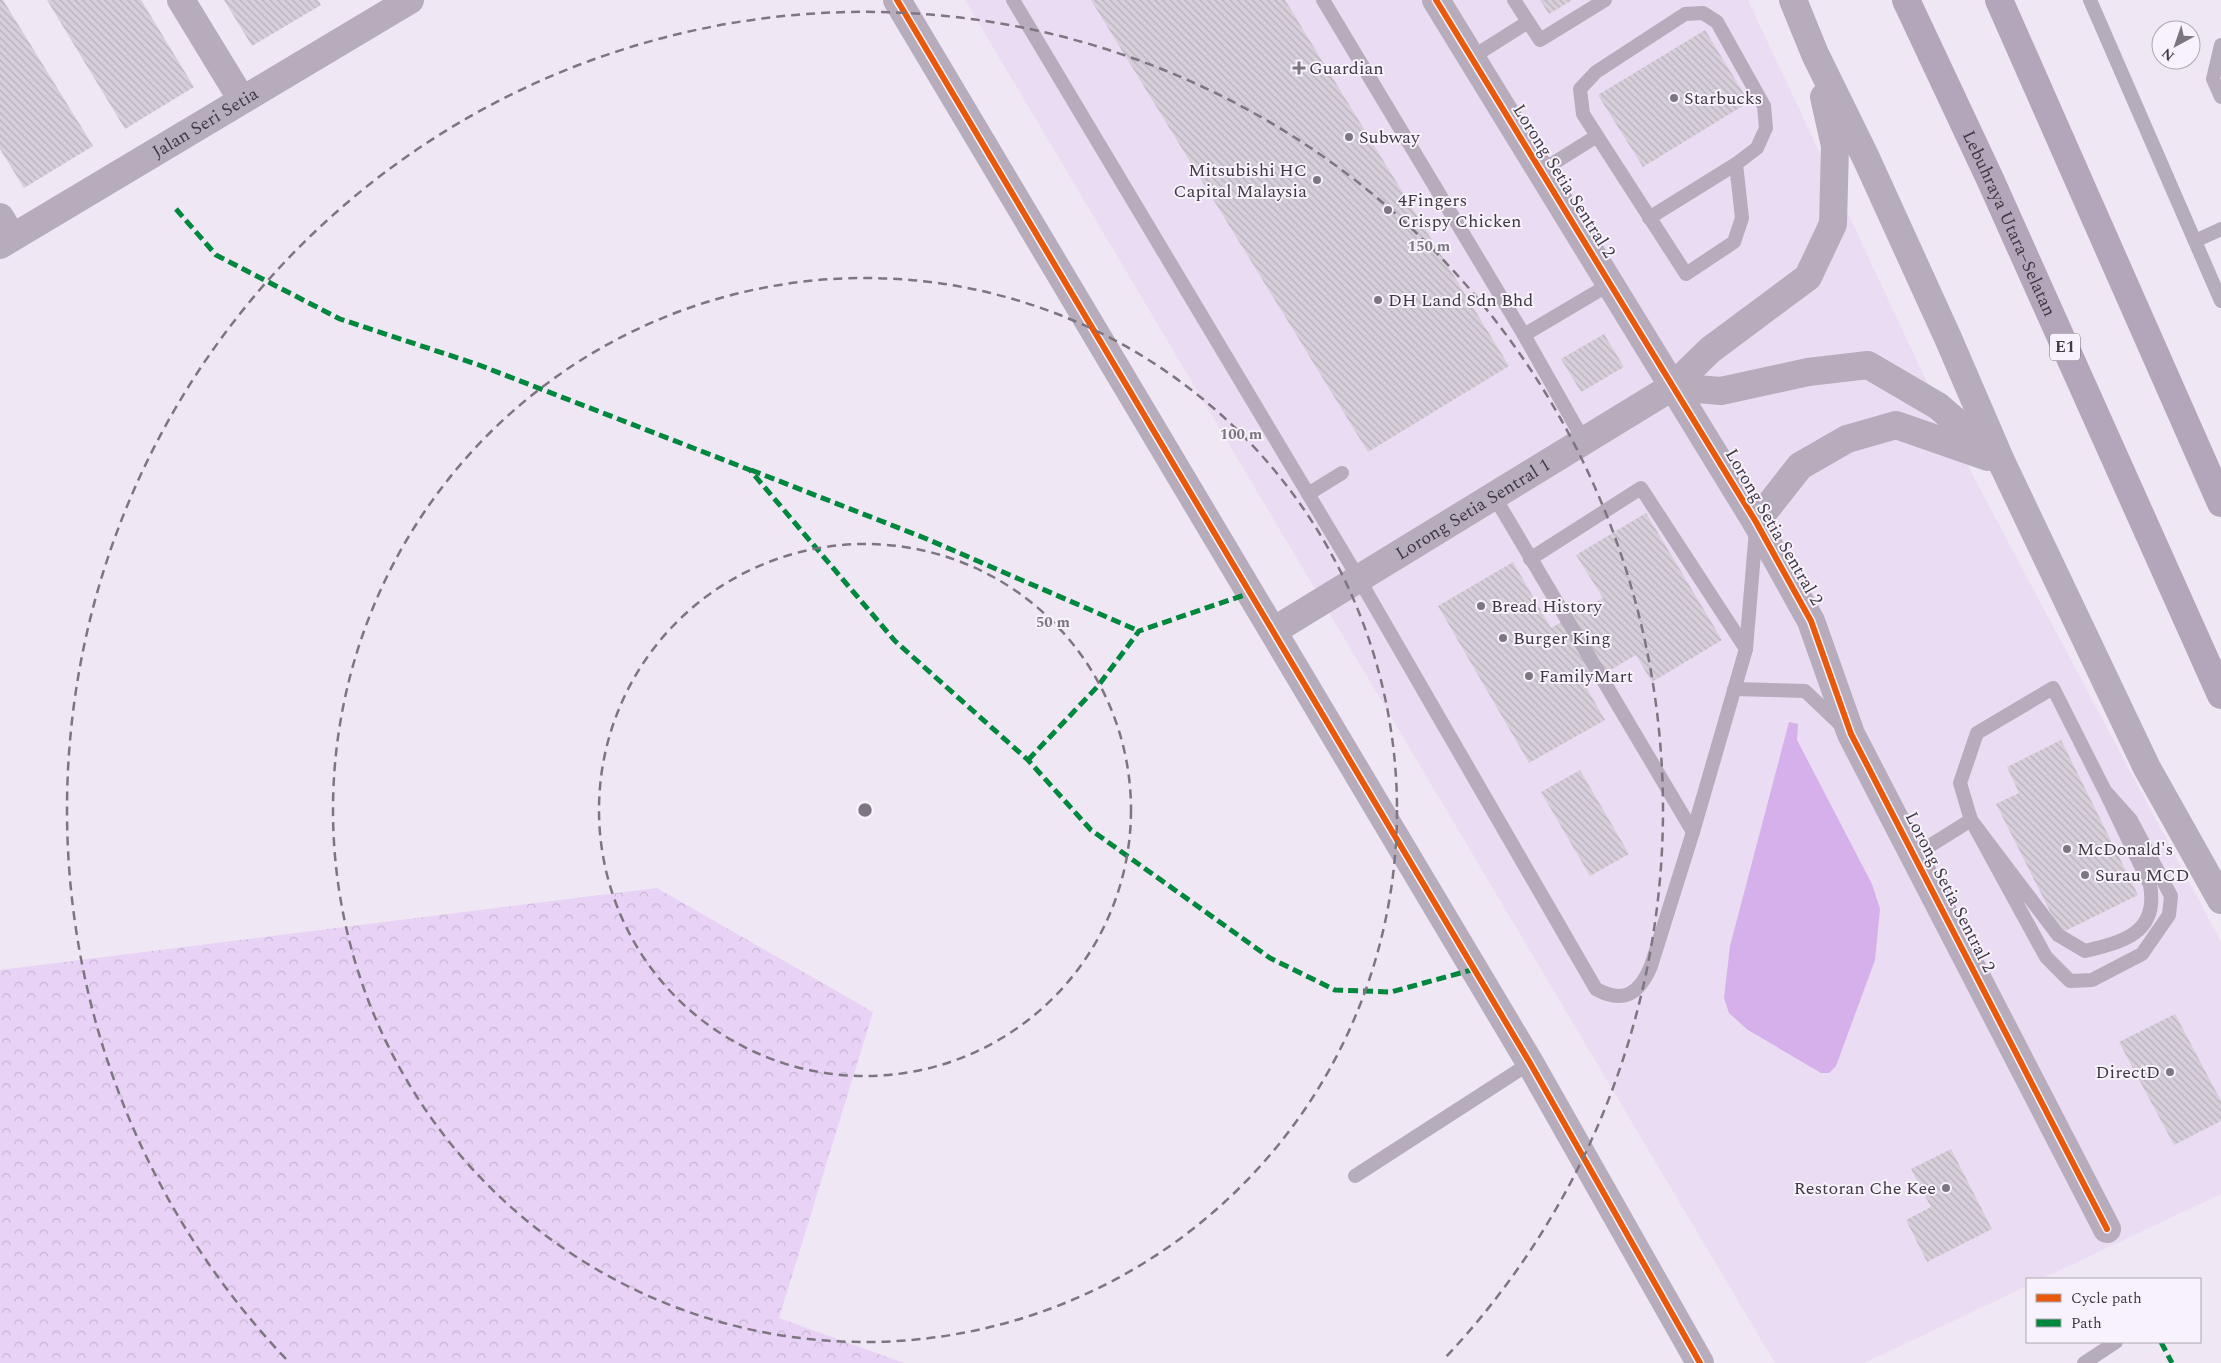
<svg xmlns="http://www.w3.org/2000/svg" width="2221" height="1363" viewBox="0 0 2221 1363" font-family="Spectral,serif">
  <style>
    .built { fill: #eadcf2 }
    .forest { fill: url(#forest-crowns) }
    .water { fill: #d5b0eb }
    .building { fill: url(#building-back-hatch) }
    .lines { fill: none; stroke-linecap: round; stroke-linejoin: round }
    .lane { stroke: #b6acbc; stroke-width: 14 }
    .street { stroke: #b6acbc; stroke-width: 28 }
    .highway { stroke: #b4a6ba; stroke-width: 28 }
    .quiet { stroke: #00873e; stroke-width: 5; stroke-dasharray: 10 5; stroke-linecap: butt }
    .cycleway-casing { stroke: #f8f2fc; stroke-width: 9 }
    .cycleway { stroke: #e8590c; stroke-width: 6 }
    .ring { fill: none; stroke: #7d7681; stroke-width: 2.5; stroke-dasharray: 9 6 }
    .poi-dot { fill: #7d7681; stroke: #f8f2fc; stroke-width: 2 }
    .labels { text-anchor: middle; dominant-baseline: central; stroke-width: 4; stroke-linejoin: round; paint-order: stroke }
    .shield { fill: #f8f2fc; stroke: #76707a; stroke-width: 1 }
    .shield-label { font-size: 16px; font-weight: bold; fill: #3f3943 }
    .poi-label { font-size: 18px; fill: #3f3943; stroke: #f8f2fc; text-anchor: start }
    .street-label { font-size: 18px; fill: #3f3943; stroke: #f8f2fc }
    .centre { fill: #7d7681; stroke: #f8f2fc; stroke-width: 2.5 }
    .ring-label { font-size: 15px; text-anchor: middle; font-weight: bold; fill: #7d7681; stroke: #f8f2fc; stroke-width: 4; stroke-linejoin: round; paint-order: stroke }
  </style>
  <defs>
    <pattern id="forest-crowns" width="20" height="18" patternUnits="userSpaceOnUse" patternTransform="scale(1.25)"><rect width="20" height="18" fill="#e8d2f6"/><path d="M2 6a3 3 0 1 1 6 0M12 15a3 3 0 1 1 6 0" fill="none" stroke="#c8b5d4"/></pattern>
    <pattern id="building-back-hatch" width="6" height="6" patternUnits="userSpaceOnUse" patternTransform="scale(1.25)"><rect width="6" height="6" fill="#d6cfda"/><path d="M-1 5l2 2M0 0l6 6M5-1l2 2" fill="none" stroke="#b9b2bc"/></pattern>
  </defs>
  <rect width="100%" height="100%" fill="#efe7f3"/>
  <!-- built -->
  <polygon class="built" points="965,0 1748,0 1938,406 1981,491 2221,942 2221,1194 2041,1279 2027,1279 2027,1286 1864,1363 1775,1363"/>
  <!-- forest -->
  <polygon class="forest" points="657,888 873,1012 779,1318 904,1363 0,1363 0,970"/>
  <!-- water -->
  <polygon class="water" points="1789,722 1798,724 1797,740 1872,884 1880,909 1875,960 1836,1066 1829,1073 1821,1073 1748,1030 1729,1013 1724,998 1730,946"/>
  <!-- building -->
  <g class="building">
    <polygon points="0,0 3,0 93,146 24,188 0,149"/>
    <polygon points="47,0 141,0 194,87 125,129"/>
    <polygon points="224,0 318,0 321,5 252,46"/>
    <polygon points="1091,0 1285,0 1509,366 1368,452"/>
    <polygon points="1540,0 1572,0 1549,14"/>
    <polygon points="1705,30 1749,102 1643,167 1598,95"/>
    <polygon points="1604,334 1624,367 1581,392 1561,359"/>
    <polygon points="1646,513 1722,640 1652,682 1636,655 1585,685 1605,720 1529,763 1438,606 1513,562 1551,628 1603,598 1576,555"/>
    <polygon points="2061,740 2138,895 2061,933 1996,804 2019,793 2007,767"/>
    <polygon points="1580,770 1629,854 1590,876 1541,792"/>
    <polygon points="2175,1014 2221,1101 2221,1121 2174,1145 2119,1042"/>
    <polygon points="1951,1149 1992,1229 1927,1262 1906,1220 1931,1207 1911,1169"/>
  </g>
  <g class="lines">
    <!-- lane -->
    <g class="lane">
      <path d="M1013,0L1359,579L1596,989C1625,1005 1640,992 1651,966L1693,832L1746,649L1756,530"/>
      <polyline points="1323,0 1524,335 1610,284"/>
      <polyline points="1514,0 1540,40 1605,0"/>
      <polyline points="2090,0 2221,301"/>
      <polyline points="2221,45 2213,79 2221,97"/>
      <polyline points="1471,58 1528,22"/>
      <polyline points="1541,171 1597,136"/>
      <polyline points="1649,218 1736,164 1742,218 1734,242 1686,274 1583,114 1580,89 1596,72 1685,14 1703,13 1717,22 1764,106 1766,128 1757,148 1736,164"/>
      <polyline points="2195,241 2221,229"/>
      <polyline points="1524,335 1584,441"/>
      <polyline points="1308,494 1342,473"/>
      <polyline points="1494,496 1693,832"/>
      <polyline points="1530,559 1641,488 1746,649"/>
      <polyline points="1734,689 1805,691 1843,727"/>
      <path d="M1971,820L2046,957L2070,981L2092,980L2142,954L2169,915L2171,896L2131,820L2105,791L2053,688L1977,733L1960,783L1971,820L2058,935L2085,951C2123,942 2159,933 2150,885L2105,791"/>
      <polyline points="1915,855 1971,820"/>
      <polyline points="1355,1176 1530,1063"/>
      <polyline points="2084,1363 2116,1342"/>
    </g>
    <!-- street -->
    <g class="street">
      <polyline points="181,0 242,100"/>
      <polyline points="897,0 1530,1063 1700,1363"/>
      <polyline points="1436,0 1756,522 1811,621 1851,734 2107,1229"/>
      <polyline points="1793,0 1815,54 1866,158 1948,338 2001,461 2147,768 2221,900"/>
      <polyline points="0,217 12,237"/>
      <path id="s1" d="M0,245L410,0"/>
      <polyline points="1672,387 1721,391 1808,372 1868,365 1938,406 1996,456"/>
      <polyline points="1756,522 1800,466 1847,439 1896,425 1988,457"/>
      <path id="s2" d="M1273,631L1672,387L1710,350L1808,277L1833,224L1835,146L1824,97"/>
    </g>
    <!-- highway -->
    <g class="highway">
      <path id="s3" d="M1906,0L1990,179L2221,695"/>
      <polyline points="1999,0 2221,503"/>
    </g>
    <!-- quiet -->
    <g class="quiet">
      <polyline points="176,209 216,255 340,319 479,365 750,470 895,641 1028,760 1091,830 1270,958 1335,990 1391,992 1475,969"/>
      <polyline points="751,470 927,539 1139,631"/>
      <polyline points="1028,760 1098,686 1139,631 1250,593"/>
      <polyline points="2161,1342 2172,1363"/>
    </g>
    <defs>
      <g id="cycleway">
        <polyline points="897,0 1530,1063 1700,1363"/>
        <polyline points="1436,0 1756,522 1811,621 1851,734 2107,1229"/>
      </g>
    </defs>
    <!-- cycleway casing -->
    <use href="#cycleway" class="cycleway-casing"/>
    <!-- cycleway -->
    <use href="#cycleway" class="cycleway"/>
  </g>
  <!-- distance rings -->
  <g class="ring">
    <circle cx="865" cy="810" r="266"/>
    <circle cx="865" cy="810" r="532"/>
    <path d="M286 1359A798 798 0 1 1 1444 1359"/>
  </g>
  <!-- markers -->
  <g class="poi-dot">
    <path d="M1296.5 60.5h5v5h5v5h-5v5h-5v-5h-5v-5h5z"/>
    <circle cx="1674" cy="98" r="5"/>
    <circle cx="1349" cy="137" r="5"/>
    <circle cx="1317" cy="180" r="5"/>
    <circle cx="1388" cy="210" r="5"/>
    <circle cx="1378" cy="300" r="5"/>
    <circle cx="1481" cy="606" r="5"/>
    <circle cx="1503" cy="638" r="5"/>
    <circle cx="1529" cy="676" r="5"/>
    <circle cx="2067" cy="849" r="5"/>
    <circle cx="2085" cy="875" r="5"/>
    <circle cx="2170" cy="1072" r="5"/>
    <circle cx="1946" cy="1188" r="5"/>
  </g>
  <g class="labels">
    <!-- shield labels -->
    <rect class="shield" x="2050" y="333.5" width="30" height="27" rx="4"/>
    <g class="shield-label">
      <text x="2065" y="347">E1</text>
    </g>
    <!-- poi labels -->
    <g class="poi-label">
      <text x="1309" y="68">Guardian</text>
      <text x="1684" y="98">Starbucks</text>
      <text x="1359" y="137">Subway</text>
      <text x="1307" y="170" text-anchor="end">Mitsubishi HC<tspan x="1307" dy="21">Capital Malaysia</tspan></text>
      <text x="1398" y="200">4Fingers<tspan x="1398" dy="21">Crispy Chicken</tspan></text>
      <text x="1388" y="300">DH Land Sdn Bhd</text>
      <text x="1491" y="606">Bread History</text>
      <text x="1513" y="638">Burger King</text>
      <text x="1539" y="676">FamilyMart</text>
      <text x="2077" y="849">McDonald's</text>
      <text x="2095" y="875">Surau MCD</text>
      <text x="2160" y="1072" text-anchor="end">DirectD</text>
      <text x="1936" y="1188" text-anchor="end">Restoran Che Kee</text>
    </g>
    <!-- street labels -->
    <g class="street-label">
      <text stroke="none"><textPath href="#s1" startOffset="239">Jalan Seri Setia</textPath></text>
      <text transform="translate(1564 181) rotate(58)">Lorong Setia Sentral 2</text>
      <text stroke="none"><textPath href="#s3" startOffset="246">Lebuhraya Utara–Selatan</textPath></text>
      <text stroke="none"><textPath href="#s2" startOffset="234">Lorong Setia Sentral 1</textPath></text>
      <text transform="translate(1774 527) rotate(60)">Lorong Setia Sentral 2</text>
      <text transform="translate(1950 892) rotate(63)">Lorong Setia Sentral 2</text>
    </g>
  </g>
  <circle cx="865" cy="810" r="8" class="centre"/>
  <g class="ring-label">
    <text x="1429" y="251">150 m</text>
    <text x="1241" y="439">100 m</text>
    <text x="1053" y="627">50 m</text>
  </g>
  <!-- legend -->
  <rect x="2026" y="1278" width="175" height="65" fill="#f8f2fc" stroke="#aea8b2"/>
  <rect x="2036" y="1294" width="25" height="8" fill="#e8590c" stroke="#aea8b2"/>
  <text x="2071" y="1303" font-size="15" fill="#3f3943">Cycle path</text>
  <rect x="2036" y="1319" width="25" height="8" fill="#00873e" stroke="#aea8b2"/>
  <text x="2071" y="1328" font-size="15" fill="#3f3943">Path</text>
  <!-- north arrow -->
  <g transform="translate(2176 45) rotate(220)"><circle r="24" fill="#f8f2fc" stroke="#aea8b2"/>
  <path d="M0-4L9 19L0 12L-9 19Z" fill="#7d7681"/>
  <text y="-8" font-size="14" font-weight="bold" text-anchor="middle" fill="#3f3943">N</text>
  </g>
</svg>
